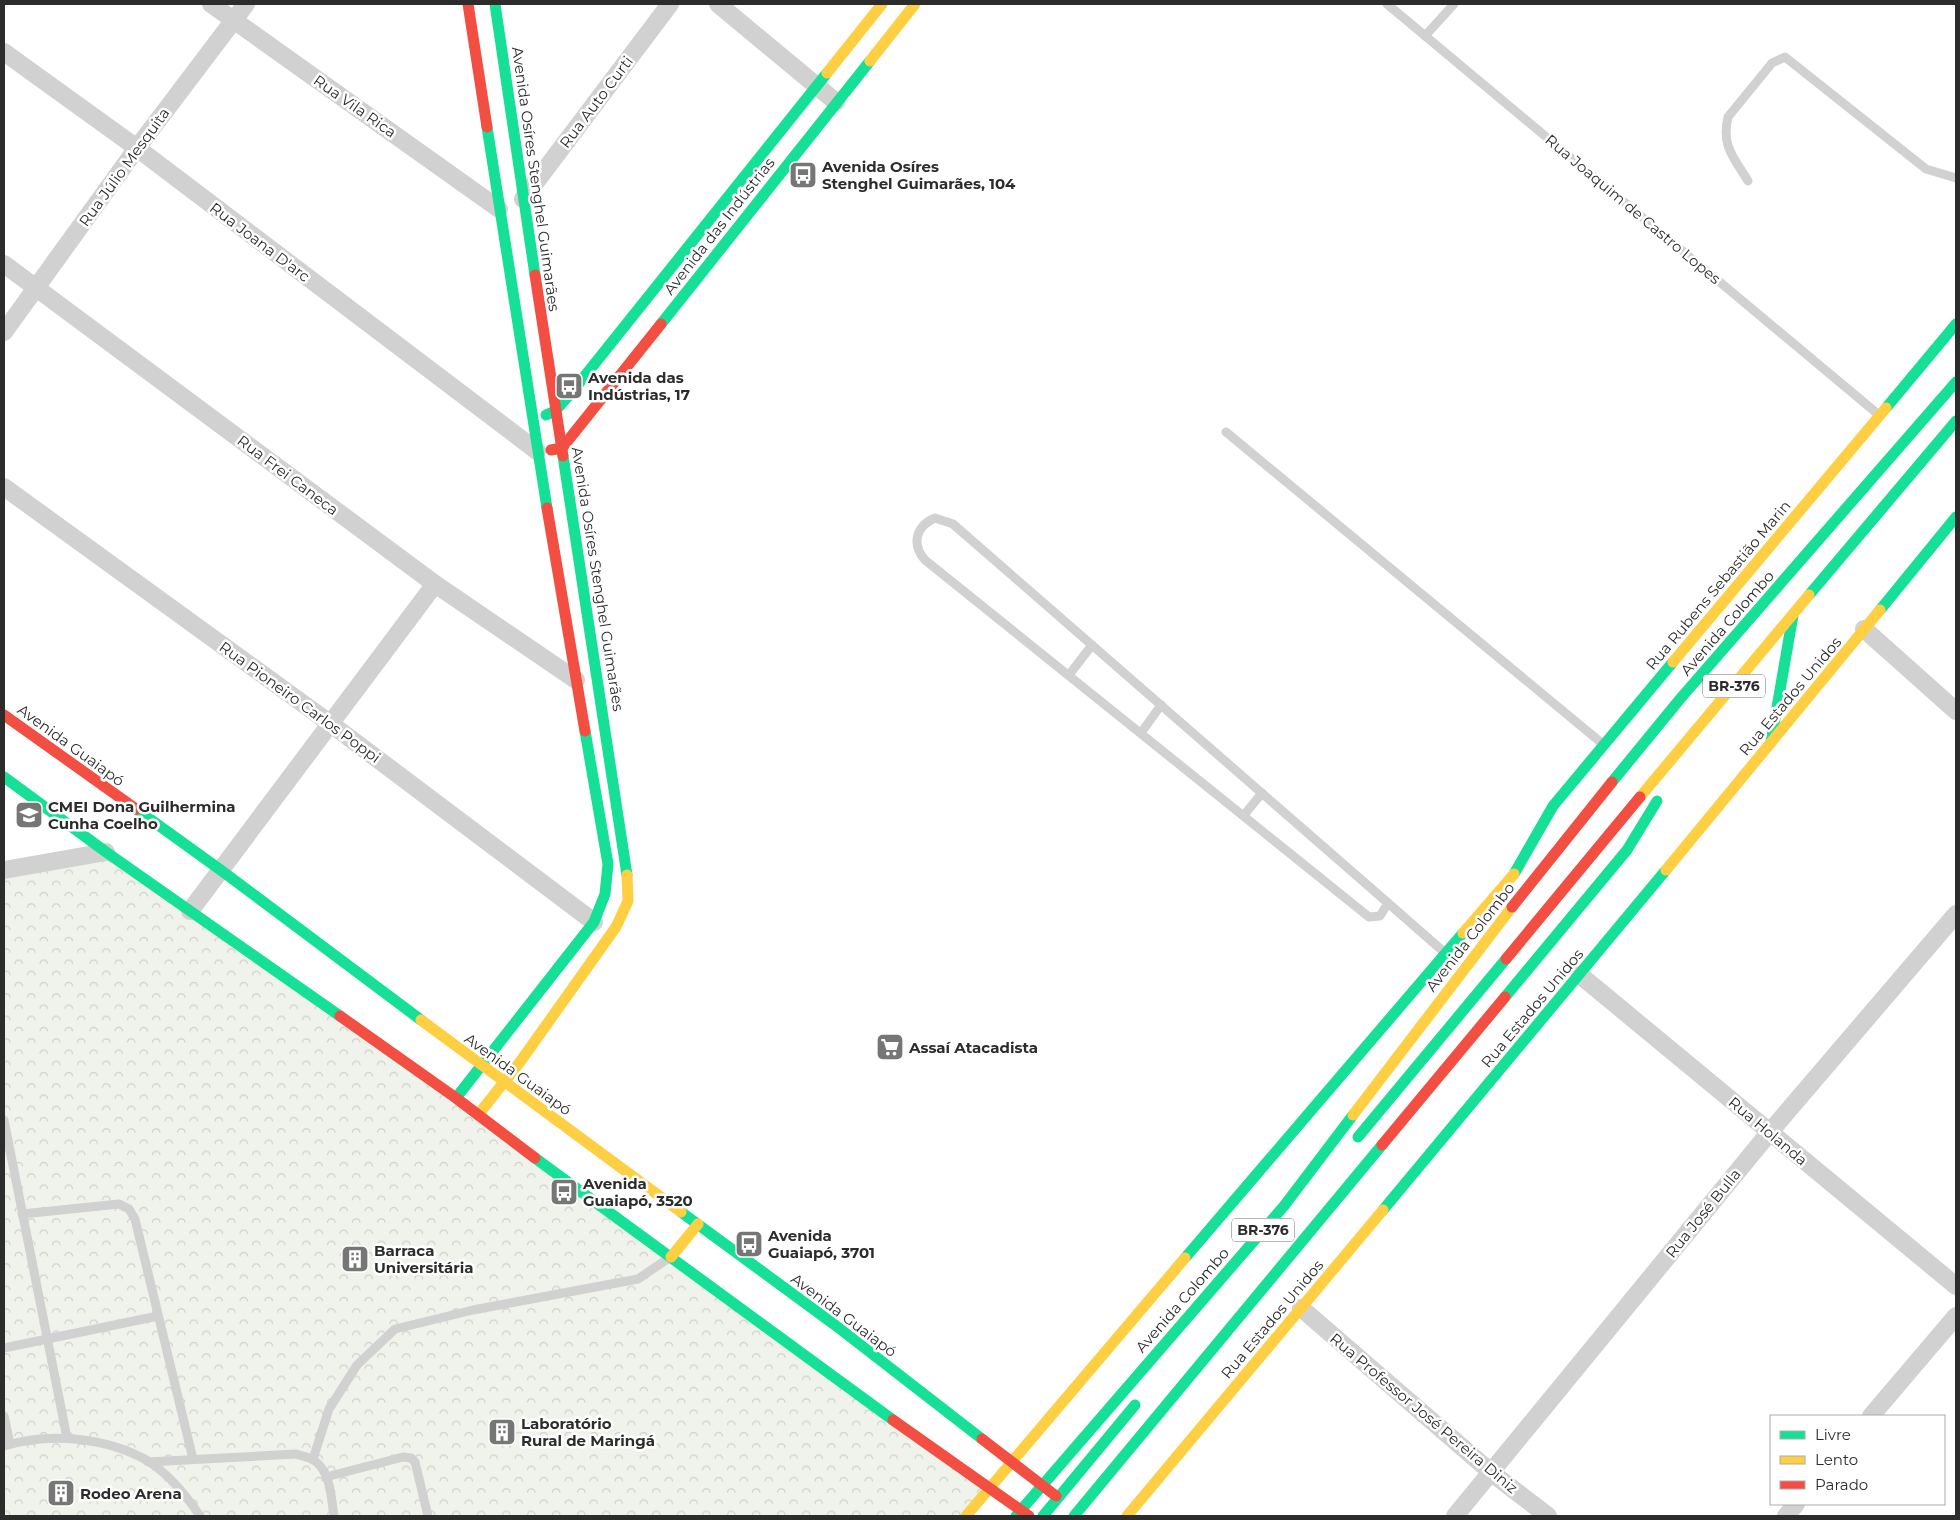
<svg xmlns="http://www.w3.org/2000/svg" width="1960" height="1520" viewBox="0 0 1960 1520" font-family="Montserrat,sans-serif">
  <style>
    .forest { fill: url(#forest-crowns) }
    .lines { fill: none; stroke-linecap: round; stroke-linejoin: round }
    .lane { stroke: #d1d1d1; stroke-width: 9 }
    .street { stroke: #d1d1d1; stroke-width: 18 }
    .fast { stroke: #16e098; stroke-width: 11 }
    .slow { stroke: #ffcf43; stroke-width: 11 }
    .jam { stroke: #f24e42; stroke-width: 11 }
    .labels { text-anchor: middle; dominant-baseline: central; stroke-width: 5; stroke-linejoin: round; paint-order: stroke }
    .shield { fill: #fff; stroke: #6b6b6b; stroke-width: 1 }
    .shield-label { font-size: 14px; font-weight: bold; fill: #2c2c2c }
    .street-label { font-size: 15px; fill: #2c2c2c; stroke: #fff }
    .poi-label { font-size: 15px; font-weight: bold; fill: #2c2c2c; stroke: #fff; text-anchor: start }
  </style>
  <defs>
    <pattern id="forest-crowns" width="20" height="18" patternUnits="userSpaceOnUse" patternTransform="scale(1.25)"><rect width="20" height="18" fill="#f0f3eb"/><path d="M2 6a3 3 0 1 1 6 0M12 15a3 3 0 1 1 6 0" fill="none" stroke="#ced0ca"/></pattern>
  </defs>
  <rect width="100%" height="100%" fill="#fff"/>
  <!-- forest -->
  <polygon class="forest" points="106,852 989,1489 967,1516 4,1516 4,870"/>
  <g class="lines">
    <!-- lane -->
    <g class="lane">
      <polyline points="1387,4 1879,415"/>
      <polyline points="1425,36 1454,4"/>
      <path d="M1748,181C1734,158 1721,146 1728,117L1772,63L1785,57L1926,169L1956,178"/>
      <polyline points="1226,432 1604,745"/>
      <polyline points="1069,675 1092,645"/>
      <polyline points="1141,733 1161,705"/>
      <polyline points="1244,815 1262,793"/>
      <path d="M1388,903L1380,916L1369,917L925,560C911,544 916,526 935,518L953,524L1388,903L1444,952"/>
      <polyline points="4,1120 67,1438"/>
      <polyline points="22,1214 119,1204 129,1209 135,1219 193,1459"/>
      <polyline points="4,1348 158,1316"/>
      <polyline points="4,1416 10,1444"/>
      <path d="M4,1446C49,1432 106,1437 148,1461C170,1475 186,1495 200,1516"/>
      <polyline points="313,1459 329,1409 357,1365 395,1329 473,1310 638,1279 669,1258"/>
      <path d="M148,1462L296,1454C302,1456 310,1457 315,1461C331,1473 331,1498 334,1516"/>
      <polyline points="326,1477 403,1457 411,1458 415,1462 428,1516"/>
    </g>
    <!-- street -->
    <g class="street">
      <polyline points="211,4 499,209"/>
      <polyline points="718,4 836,102"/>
      <polyline points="4,52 137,148 537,451"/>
      <polyline points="523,199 670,4"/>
      <polyline points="4,264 435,584 576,680"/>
      <polyline points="4,332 137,148 246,4"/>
      <polyline points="4,487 331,724 594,922"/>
      <polyline points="1864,629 1956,711"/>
      <polyline points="4,870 106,852"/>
      <polyline points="190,911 435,584"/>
      <polyline points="1580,975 1956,1286"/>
      <polyline points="1301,1308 1492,1473 1548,1516"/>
      <polyline points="1871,1416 1956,1316"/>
      <polyline points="1455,1516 1769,1133 1956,914"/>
      <polyline points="1786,1516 1796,1504"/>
    </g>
    <!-- fast -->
    <g class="fast">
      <polyline points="495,4 535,275"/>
      <polyline points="487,127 547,508"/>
      <polyline points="661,324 870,61"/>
      <polyline points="1886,408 1956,324"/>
      <polyline points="546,415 555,411 572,392 827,73"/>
      <polyline points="563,456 627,875"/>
      <polyline points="1809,595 1956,421"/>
      <polyline points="1880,610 1956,517"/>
      <polyline points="1771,742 1793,615"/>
      <polyline points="4,777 106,852 340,1016"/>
      <polyline points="1612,782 1680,699 1956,382"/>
      <polyline points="136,809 222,871 421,1020"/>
      <polyline points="1514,874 1553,806 1673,662"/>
      <polyline points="1505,997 1627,850 1657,801"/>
      <polyline points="456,1098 594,922 605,894 608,864 585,731"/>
      <polyline points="1358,1137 1506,959"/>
      <polyline points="535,1158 893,1420"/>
      <polyline points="1383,1210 1666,870"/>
      <polyline points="681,1212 835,1325 982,1439"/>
      <polyline points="1185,1258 1463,933"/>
      <polyline points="1016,1516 1284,1206 1353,1115"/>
      <polyline points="1043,1516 1135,1405"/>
      <polyline points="1074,1516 1382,1145"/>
    </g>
    <!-- slow -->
    <g class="slow">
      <polyline points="870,61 915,4"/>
      <polyline points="827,73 882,4"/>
      <polyline points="1673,662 1886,408"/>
      <polyline points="1640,797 1809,595"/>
      <polyline points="1666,870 1880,610"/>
      <polyline points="1463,933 1514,874"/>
      <polyline points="421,1020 681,1212"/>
      <polyline points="478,1115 520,1062 616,927 628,901 627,875"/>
      <polyline points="1353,1115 1512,907"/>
      <polyline points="671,1257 698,1224"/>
      <polyline points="966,1516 1185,1258"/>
      <polyline points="1127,1516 1383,1210"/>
    </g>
    <!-- jam -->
    <g class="jam">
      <polyline points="468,4 487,127"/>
      <polyline points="535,275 563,456"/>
      <polyline points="551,450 562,448 661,324"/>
      <polyline points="547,508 585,731"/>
      <polyline points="4,715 136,809"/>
      <polyline points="1512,907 1612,782"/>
      <polyline points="1506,959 1640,797"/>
      <polyline points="340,1016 456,1098 535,1158"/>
      <polyline points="1382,1145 1505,997"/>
      <polyline points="893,1420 1029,1516"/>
      <polyline points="982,1439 1056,1496"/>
    </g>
  </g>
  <!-- icons -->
  <defs>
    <symbol id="bus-square" viewBox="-11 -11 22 22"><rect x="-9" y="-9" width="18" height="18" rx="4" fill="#767676" stroke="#fff"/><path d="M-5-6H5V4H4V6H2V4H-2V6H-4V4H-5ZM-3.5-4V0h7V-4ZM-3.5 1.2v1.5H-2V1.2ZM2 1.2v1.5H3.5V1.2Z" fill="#fff"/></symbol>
    <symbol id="school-square" viewBox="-11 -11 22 22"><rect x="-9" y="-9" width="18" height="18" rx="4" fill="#767676" stroke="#fff"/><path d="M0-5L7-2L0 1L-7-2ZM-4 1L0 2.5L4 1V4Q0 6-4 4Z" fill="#fff"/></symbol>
    <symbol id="supermarket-square" viewBox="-11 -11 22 22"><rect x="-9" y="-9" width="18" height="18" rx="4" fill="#767676" stroke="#fff"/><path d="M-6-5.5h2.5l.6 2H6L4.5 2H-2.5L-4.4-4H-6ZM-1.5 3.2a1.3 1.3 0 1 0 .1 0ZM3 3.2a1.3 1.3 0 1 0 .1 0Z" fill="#fff"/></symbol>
    <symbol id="building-square" viewBox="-11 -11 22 22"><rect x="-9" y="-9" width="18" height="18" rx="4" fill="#767676" stroke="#fff"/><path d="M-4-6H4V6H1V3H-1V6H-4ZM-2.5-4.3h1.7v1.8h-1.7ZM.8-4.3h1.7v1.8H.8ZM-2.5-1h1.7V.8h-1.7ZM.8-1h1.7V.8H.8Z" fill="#fff"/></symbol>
  </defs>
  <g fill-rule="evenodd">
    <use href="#bus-square" x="787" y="159" width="32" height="32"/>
    <use href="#bus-square" x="553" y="370" width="32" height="32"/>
    <use href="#school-square" x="13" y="799" width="32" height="32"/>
    <use href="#supermarket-square" x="874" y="1031" width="32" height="32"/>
    <use href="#bus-square" x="548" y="1176" width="32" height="32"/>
    <use href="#bus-square" x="733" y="1228" width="32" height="32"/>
    <use href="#building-square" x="339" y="1243" width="32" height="32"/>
    <use href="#building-square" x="486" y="1416" width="32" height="32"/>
    <use href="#building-square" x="45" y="1477" width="32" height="32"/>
  </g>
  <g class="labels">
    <!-- shield labels -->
    <g class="shield">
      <rect x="1703" y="674.5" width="62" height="23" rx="4"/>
      <rect x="1232" y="1218.5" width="62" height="23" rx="4"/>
    </g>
    <g class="shield-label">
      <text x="1734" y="686">BR-376</text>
      <text x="1263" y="1230">BR-376</text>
    </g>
    <!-- street labels -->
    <g class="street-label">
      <text transform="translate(596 102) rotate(-53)">Rua Auto Curti</text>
      <text transform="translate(355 106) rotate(35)">Rua Vila Rica</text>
      <text transform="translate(124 167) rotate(-54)">Rua Júlio Mesquita</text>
      <text transform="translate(536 179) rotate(82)">Avenida Osíres Stenghel Guimarães</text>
      <text transform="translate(1633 209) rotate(40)">Rua Joaquim de Castro Lopes</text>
      <text transform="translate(719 226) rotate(-52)">Avenida das Indústrias</text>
      <text transform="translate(260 242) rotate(37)">Rua Joana D'arc</text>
      <text transform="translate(288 475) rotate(37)">Rua Frei Caneca</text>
      <text transform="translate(598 579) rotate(81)">Avenida Osíres Stenghel Guimarães</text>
      <text transform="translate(1718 585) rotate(-50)">Rua Rubens Sebastião Marin</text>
      <text transform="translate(1727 623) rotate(-49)">Avenida Colombo</text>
      <text transform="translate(1790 696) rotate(-50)">Rua Estados Unidos</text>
      <text transform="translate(300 702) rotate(36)">Rua Pioneiro Carlos Poppi</text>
      <text transform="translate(71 745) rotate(36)">Avenida Guaiapó</text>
      <text transform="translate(1470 937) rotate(-52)">Avenida Colombo</text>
      <text transform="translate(1532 1008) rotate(-50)">Rua Estados Unidos</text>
      <text transform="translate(518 1074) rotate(36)">Avenida Guaiapó</text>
      <text transform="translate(1768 1131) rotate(40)">Rua Holanda</text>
      <text transform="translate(1703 1213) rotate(-51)">Rua José Bulla</text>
      <text transform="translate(1182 1300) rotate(-49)">Avenida Colombo</text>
      <text transform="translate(844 1315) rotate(37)">Avenida Guaiapó</text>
      <text transform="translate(1272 1319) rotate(-50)">Rua Estados Unidos</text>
      <text transform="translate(1424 1413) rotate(40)">Rua Professor José Pereira Diniz</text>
    </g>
    <!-- poi labels -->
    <g class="poi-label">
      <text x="822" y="166">Avenida Osíres<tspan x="822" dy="17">Stenghel Guimarães, 104</tspan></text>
      <text x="588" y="377">Avenida das<tspan x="588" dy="17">Indústrias, 17</tspan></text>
      <text x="48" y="806">CMEI Dona Guilhermina<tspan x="48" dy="17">Cunha Coelho</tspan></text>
      <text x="909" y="1047">Assaí Atacadista</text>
      <text x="583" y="1183">Avenida<tspan x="583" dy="17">Guaiapó, 3520</tspan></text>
      <text x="768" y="1235">Avenida<tspan x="768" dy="17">Guaiapó, 3701</tspan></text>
      <text x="374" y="1250">Barraca<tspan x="374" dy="17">Universitária</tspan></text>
      <text x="521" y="1423">Laboratório<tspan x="521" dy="17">Rural de Maringá</tspan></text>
      <text x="80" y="1493">Rodeo Arena</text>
    </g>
  </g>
  <!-- border -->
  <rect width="1960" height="1520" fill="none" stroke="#2c2c2c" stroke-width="10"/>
  <!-- legend -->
  <rect x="1770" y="1415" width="175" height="90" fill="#ffffff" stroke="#ababab"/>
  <rect x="1780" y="1431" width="25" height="8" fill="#16e098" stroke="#ababab"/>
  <text x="1815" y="1440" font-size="15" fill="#2c2c2c">Livre</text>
  <rect x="1780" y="1456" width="25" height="8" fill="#ffcf43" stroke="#ababab"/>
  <text x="1815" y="1465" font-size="15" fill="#2c2c2c">Lento</text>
  <rect x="1780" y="1481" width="25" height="8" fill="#f24e42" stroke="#ababab"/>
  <text x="1815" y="1490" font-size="15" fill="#2c2c2c">Parado</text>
</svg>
